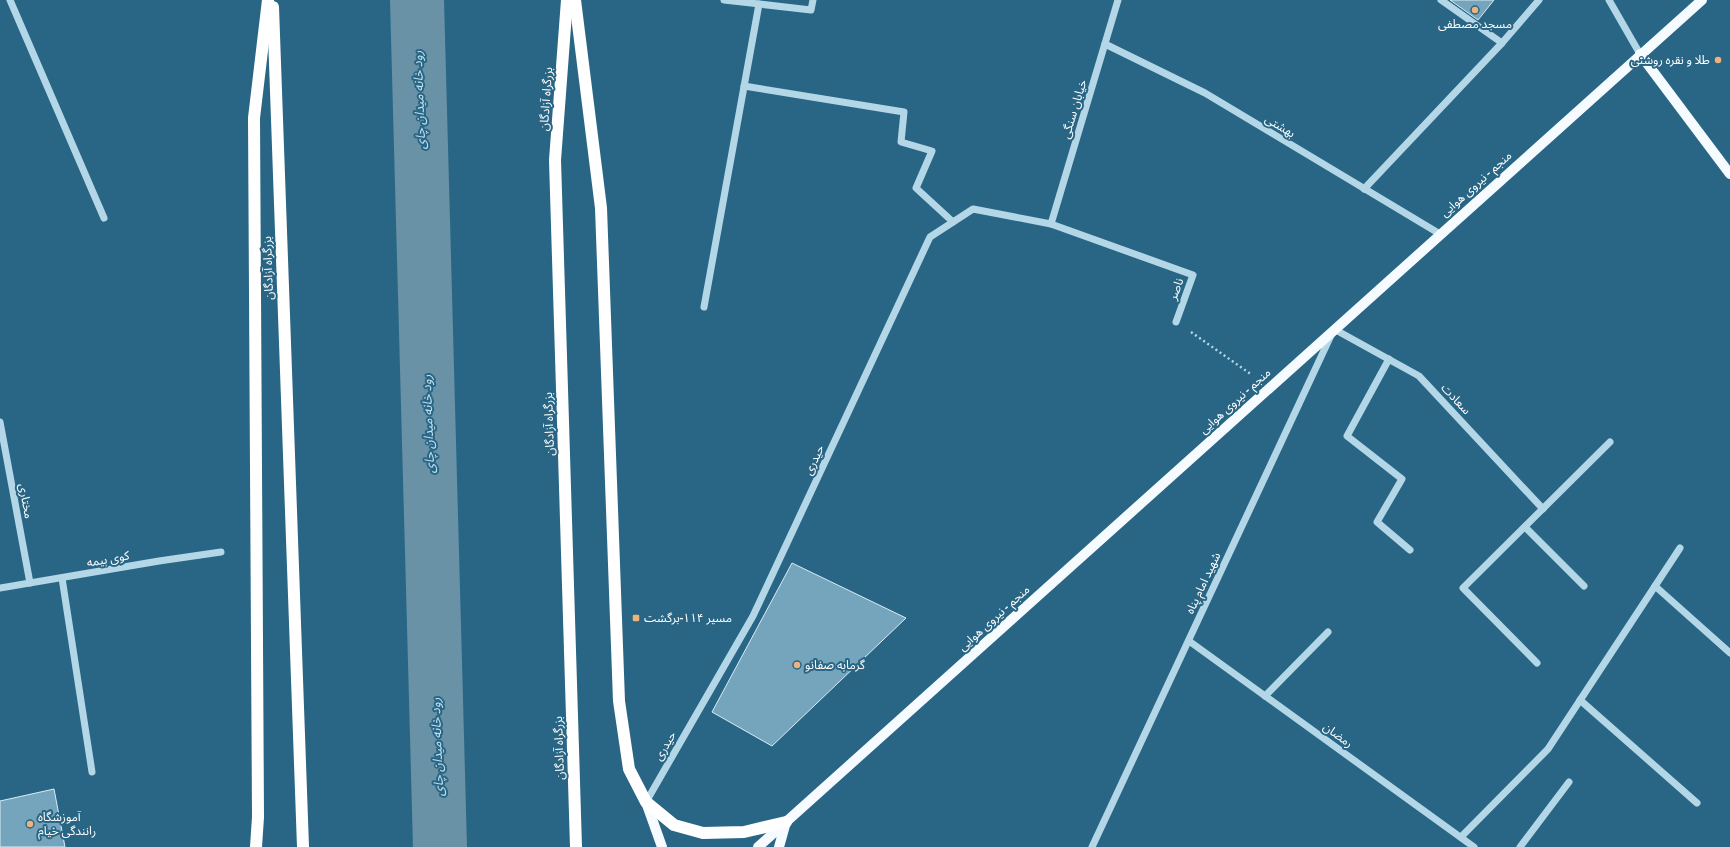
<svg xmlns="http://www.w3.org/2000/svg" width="1730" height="847" viewBox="0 0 1730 847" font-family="'Archivo Narrow','Noto Sans Arabic',sans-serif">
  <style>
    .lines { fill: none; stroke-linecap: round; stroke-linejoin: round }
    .river { stroke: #6992a6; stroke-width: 54 }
    .building { fill: #75a5bd; stroke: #d7ecf6 }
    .path { stroke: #b4d7e7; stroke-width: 2.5; stroke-dasharray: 2 3; stroke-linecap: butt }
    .minor { stroke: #b4d7e7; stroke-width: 7 }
    .major { stroke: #f5fbfe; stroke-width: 10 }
    .highway { stroke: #fff; stroke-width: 12 }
    .poi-dot { fill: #eeb37b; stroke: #296685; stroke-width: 1.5 }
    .labels { text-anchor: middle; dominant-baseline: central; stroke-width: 4; stroke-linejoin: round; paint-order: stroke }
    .poi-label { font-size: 12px; fill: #fff; stroke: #296685; text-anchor: start }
    .street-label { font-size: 12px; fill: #fff; stroke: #296685 }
    .water-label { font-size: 13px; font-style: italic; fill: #c0e0ef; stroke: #296685 }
  </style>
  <rect width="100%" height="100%" fill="#296685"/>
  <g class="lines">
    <!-- river -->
    <polyline class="river" points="417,0 440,847"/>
  </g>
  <!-- building -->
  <g class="building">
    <polygon points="1450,0 1494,0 1478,20"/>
    <polygon points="792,563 906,618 772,746 712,712"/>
    <polygon points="54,789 65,847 0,847 0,801"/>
  </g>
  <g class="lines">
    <!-- path -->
    <polyline class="path" points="1191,332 1252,375"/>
    <!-- minor -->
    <g class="minor">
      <polyline points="10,0 104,218"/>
      <polyline points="724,0 811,10 813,0"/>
      <polyline points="1441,0 1502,43"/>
      <polyline points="1609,0 1640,54"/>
      <polyline points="1105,44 1205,93 1440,234"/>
      <polyline points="744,86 904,112 901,142 932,151 916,188 953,222"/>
      <polyline points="1364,189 1502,43 1539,0"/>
      <polyline points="1051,224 1118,0"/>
      <polyline points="704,307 759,4"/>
      <polyline points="1389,359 1347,436 1402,479 1377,522 1410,550"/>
      <polyline points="0,422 30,583"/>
      <polyline points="1525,527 1584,586"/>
      <polyline points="62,578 92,772"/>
      <polyline points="1655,586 1730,653"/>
      <polyline points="0,588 159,561 221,552"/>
      <polyline points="1189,641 1474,847"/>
      <polyline points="1537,663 1463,588 1610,442"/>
      <polyline points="1265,696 1328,632"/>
      <polyline points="1580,700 1697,803"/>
      <polyline points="646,802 753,616 930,237 973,209 1051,224 1193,275 1176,322"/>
      <polyline points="1461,837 1548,749 1680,548"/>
      <polyline points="1092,847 1334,329 1419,376 1543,509"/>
      <polyline points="1520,847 1569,782"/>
    </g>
    <!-- major -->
    <g class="major">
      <polyline points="1640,54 1730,174"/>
      <polyline points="646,802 662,847"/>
      <polyline points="786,822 1702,0"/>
      <polyline points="758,847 786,822 779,847"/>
    </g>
    <!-- highway -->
    <g class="highway">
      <polyline points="567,0 555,160 576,847"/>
      <polyline points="575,0 601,208 619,701 629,769 646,802 674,825 703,833 744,832 786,822"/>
      <polyline points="273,7 303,847"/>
      <polyline points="256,847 258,817 254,118 268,0"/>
    </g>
  </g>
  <!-- markers -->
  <g class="poi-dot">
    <circle cx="1475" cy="10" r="4"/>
    <circle cx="1718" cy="60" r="4"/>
    <rect x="632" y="614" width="8" height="8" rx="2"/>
    <circle cx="797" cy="665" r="4"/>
    <circle cx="30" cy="824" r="4"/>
  </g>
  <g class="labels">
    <!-- poi labels -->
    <g class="poi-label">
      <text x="1475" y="24" text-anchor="middle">مسجد مصطفی</text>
      <text x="1710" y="60" text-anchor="end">طلا و نقره روشنی</text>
      <text x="644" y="618">مسیر ۱۱۴-برگشت</text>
      <text x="805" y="665">گرمابه صفانو</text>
      <text x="38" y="817">آموزشگاه<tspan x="38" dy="14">رانندگی خیام</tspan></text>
    </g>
    <!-- street labels -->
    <g class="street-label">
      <text transform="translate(546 99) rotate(-86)">بزرگراه آزادگان</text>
      <text transform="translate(1074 109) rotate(-73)">خیابان سنگی</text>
      <text transform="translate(1280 126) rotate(31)">بهشتی</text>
      <text transform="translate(1476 184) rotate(-42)">منجم - نیروی هوایی</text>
      <text transform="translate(268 268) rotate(-92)">بزرگراه آزادگان</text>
      <text transform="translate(1176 289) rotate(-69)">ناصر</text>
      <text transform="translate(1456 399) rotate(47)">سعادت</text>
      <text transform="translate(1235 401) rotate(-42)">منجم - نیروی هوایی</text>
      <text transform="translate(549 424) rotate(-92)">بزرگراه آزادگان</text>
      <text transform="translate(814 460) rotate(-65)">حیدری</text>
      <text transform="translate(26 501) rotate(80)">مختاری</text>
      <text transform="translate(108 559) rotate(-10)">کوی بیمه</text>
      <text transform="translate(1203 583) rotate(-65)">شهید امام پناه</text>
      <text transform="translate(994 618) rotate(-42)">منجم - نیروی هوایی</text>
      <text transform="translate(1338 735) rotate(36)">رمضان</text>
      <text transform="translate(665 746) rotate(-60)">حیدری</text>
      <text transform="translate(559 748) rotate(-92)">بزرگراه آزادگان</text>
    </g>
    <!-- water labels -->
    <g class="water-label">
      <text transform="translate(419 100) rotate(-92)">رود خانه میدان چای</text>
      <text transform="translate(428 424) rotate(-92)">رود خانه میدان چای</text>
      <text transform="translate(437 747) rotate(-92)">رود خانه میدان چای</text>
    </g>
  </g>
</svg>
